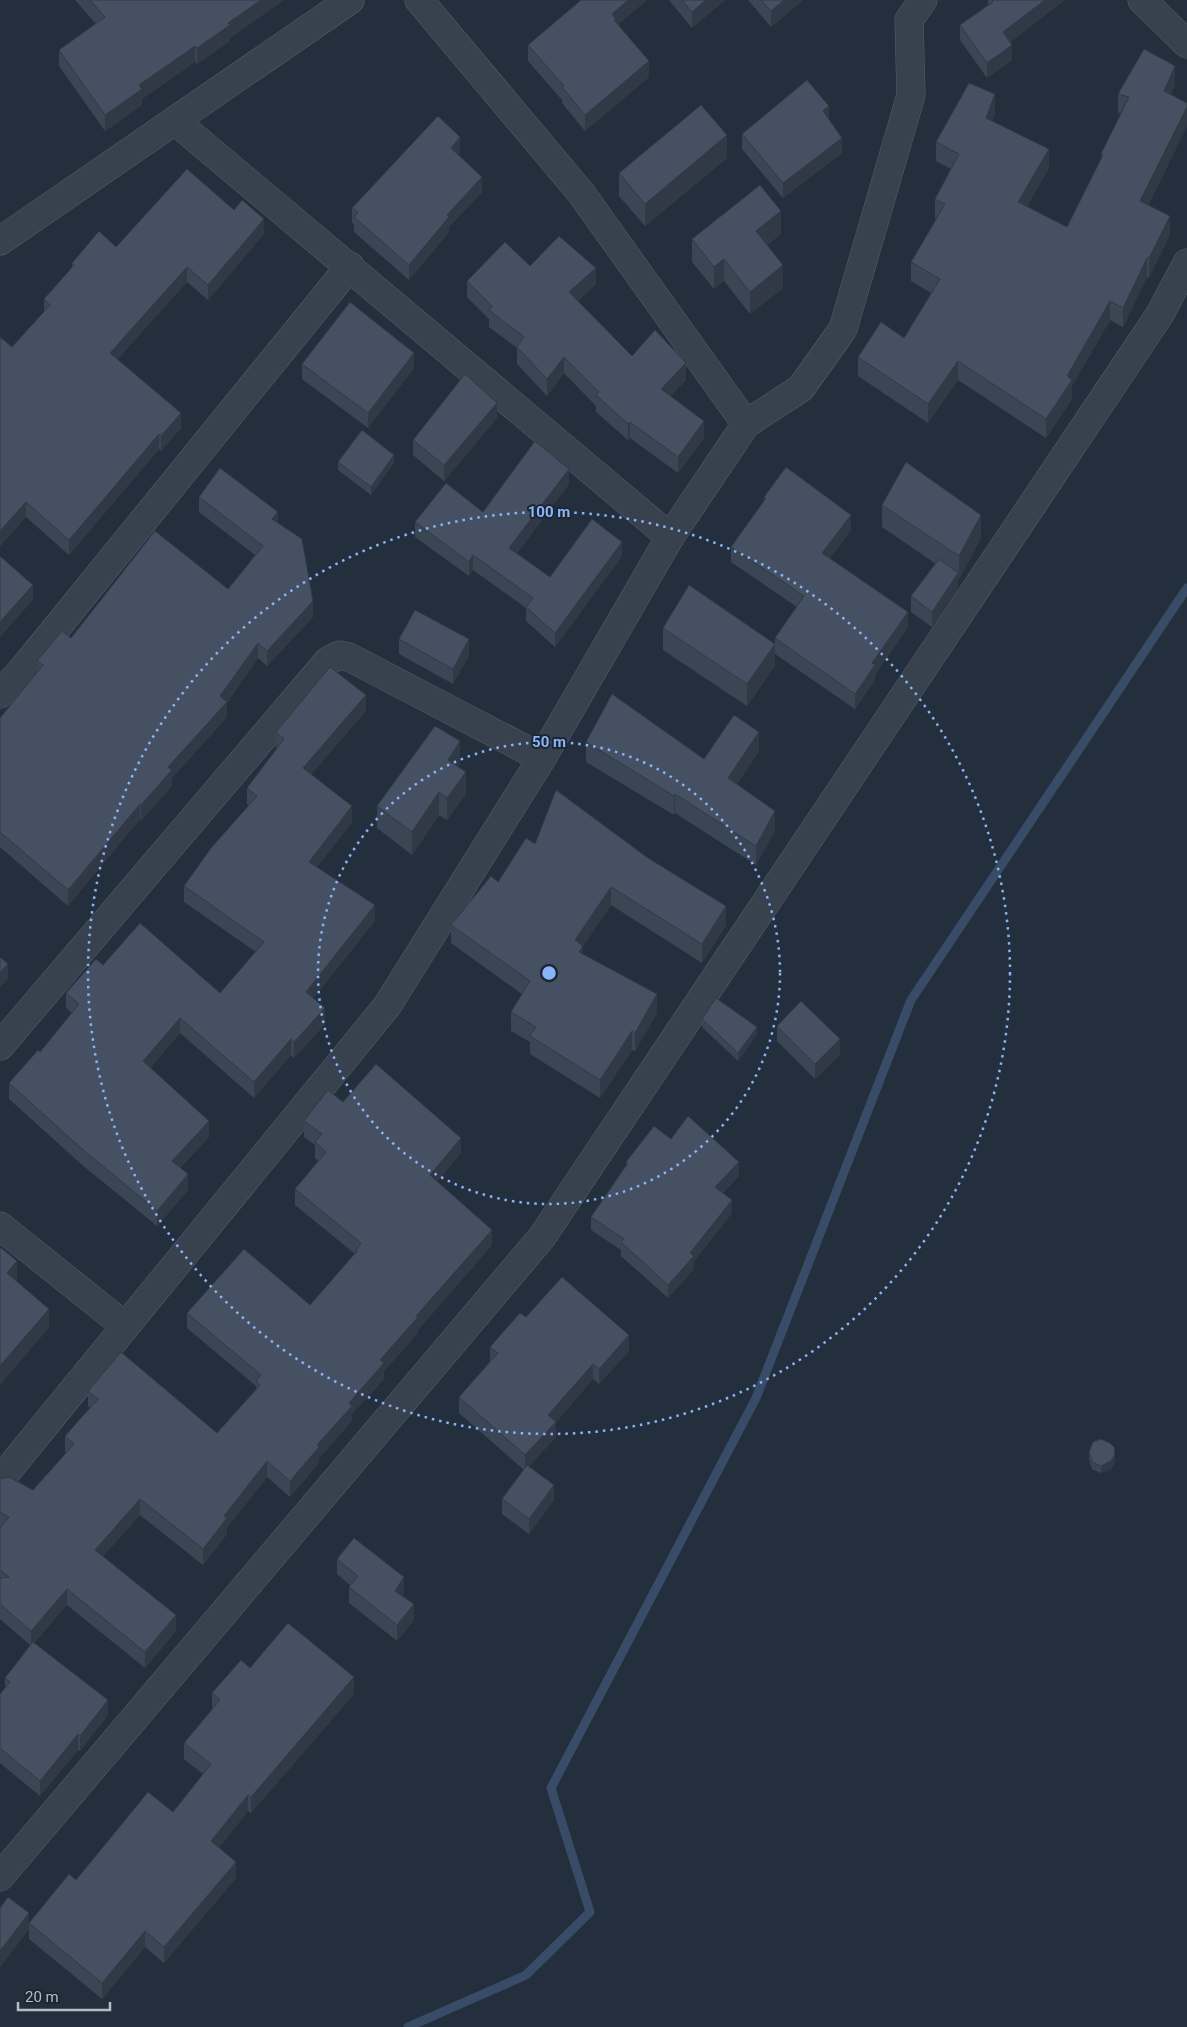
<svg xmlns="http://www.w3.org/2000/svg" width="1187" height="2027" viewBox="0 0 1187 2027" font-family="Roboto,sans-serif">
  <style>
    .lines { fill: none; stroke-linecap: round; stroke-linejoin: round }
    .stream { stroke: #394c67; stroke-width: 9 }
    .street-casing { stroke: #565f6c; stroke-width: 29 }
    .street { stroke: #38414e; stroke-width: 28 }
    .wall { fill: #3b4654 }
    .shaded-wall { fill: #303945 }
    .building { fill: #455162; stroke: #303945 }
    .ring { fill: none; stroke: #8ab4f8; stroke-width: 2.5; stroke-dasharray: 2.5 5 }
    .centre { fill: #8ab4f8; stroke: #1d2633; stroke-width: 2.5 }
    .ring-label { font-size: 15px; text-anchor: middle; font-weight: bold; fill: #8ab4f8; stroke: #1d2633; stroke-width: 4; stroke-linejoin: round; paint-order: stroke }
  </style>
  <rect width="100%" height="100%" fill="#242f3e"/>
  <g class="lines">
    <!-- stream -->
    <polyline class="stream" points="408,2027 526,1975 590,1912 551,1788 756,1398 911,1000 1187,588"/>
    <defs>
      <g id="street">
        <polyline points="1142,0 1187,44"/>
        <polyline points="175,121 670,537"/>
        <polyline points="0,241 350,0"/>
        <polyline points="746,424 801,388 843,329 911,95 909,20 923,0"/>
        <polyline points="0,694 23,669 350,266"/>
        <polyline points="0,1046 328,661 339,655 349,657 542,758"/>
        <polyline points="0,1226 125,1326"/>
        <polyline points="0,1480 387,1006 542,758 670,537 746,424 581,193 419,0"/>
        <polyline points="0,1877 542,1237 1160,314 1187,263"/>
      </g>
    </defs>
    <!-- street casing -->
    <use href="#street" class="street-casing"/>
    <!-- street -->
    <use href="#street" class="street"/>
  </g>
  <!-- wall -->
  <g class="wall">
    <polygon points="75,0 284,0 230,38 230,41 197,64 195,62 142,99 142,105 105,131 59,66 59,50 96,24"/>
    <polygon points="647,0 618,24 649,77 585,131 562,103 562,100 528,61 528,45"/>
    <polygon points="669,0 725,0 692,28"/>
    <polygon points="748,0 802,0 802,1 771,27"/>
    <polygon points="988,0 1065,0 1010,42 1012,60 987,78 960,40 960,25 988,5"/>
    <polygon points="1175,85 1171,94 1187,126 1148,205 1170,235 1149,277 1147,277 1123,327 1110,320 1072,386 1072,399 1046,438 958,380 928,423 858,376 858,357 904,338 931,293 911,281 911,262 937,219 935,218 935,199 951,169 936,161 936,142 995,113 992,121 1049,168 1027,206 1067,227 1101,159 1101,154 1121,113 1118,113 1118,94"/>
    <polygon points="742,134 842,153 783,198 742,149"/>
    <polygon points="460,152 458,155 482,192 449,227 449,232 409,280 354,232 354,224 352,223 352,208"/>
    <polygon points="727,158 645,226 619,196 619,173"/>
    <polygon points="234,210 264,234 208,300 187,282 117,359 181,428 161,451 159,449 69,555 26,517 0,546 0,337 12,347 44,312 44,299 72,268 72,263 116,247"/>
    <polygon points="781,234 767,245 783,288 750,314 724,281 714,289 692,262 692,239"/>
    <polygon points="530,266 596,284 578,301 632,356 686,380 670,396 704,438 678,473 630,438 628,440 596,412 596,406 564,373 547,396 517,364 517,348 489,327 489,319 467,297 467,281"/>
    <polygon points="302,364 414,368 368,428 302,379"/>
    <polygon points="497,418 444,481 413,455 413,440"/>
    <polygon points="338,462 394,463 371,495 338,470"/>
    <polygon points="569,484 517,553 550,577 622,556 555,647 526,621 526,608 473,570 469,576 415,537 415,522 483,512"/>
    <polygon points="199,497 278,523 313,617 267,666 258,658 227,703 227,717 172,778 172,786 141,821 140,819 68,906 0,847 0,718 37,672 37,661 71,638 228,589 255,555 199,512"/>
    <polygon points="764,497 851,530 829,559 908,627 875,675 875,680 855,709 775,654 775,666 747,706 663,650 663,628 775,643 775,638 797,607 731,562 731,547 764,501"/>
    <polygon points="882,505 981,538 959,579 958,578 958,588 932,627 911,612 911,596 936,564 882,527"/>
    <polygon points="399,639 469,655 453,684 399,654"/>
    <polygon points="366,711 311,774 352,822 317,867 375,921 313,998 325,1024 294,1058 291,1055 254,1098 180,1033 150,1068 209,1137 180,1168 188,1190 157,1226 81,1164 9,1099 9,1083 40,1052 72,1013 66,1008 66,993 103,965 220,993 256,952 184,902 184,886 249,805 247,804 247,788 277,749 276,748 276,732"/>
    <polygon points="586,742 704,759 759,751 737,784 775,831 756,865 675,813 674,815 586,762"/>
    <polygon points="460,763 458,767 466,794 447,820 439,815 412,855 377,828 377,806"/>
    <polygon points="535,844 726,925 702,963 611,905 583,946 583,954 657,1013 635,1051 632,1050 600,1098 530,1054 530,1042 511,1031 511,1012 522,994 451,943 451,925 498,882"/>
    <polygon points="702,1019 757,1034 738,1061 702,1027"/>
    <polygon points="777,1026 840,1054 815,1079 777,1041"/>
    <polygon points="343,1102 461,1153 437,1181 492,1245 418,1330 418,1333 384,1371 384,1379 352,1414 352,1421 319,1458 319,1463 290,1497 267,1477 227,1528 227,1534 203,1565 140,1515 103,1556 176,1631 145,1668 67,1605 34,1643 108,1715 80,1751 78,1750 40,1796 0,1763 0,1694 5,1688 5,1678 30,1645 0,1619 0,1479 33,1490 66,1453 65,1452 65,1436 90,1408 88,1406 88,1391 217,1433 256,1390 256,1386 187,1328 187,1313 310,1305 355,1254 295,1205 295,1189 318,1161 315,1158 315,1145 304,1137 304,1121"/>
    <polygon points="671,1139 739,1176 723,1193 732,1213 694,1261 694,1269 668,1298 621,1256 621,1250 591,1230 591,1217 626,1165 626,1162"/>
    <polygon points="526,1317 629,1351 599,1384 593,1379 556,1422 556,1437 529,1466 554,1500 529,1534 502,1514 502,1499 524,1470 459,1413 459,1397 490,1361 490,1347"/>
    <polygon points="1089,1452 1115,1462 1111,1469 1101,1473 1092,1469 1089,1459"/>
    <polygon points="337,1559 404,1593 402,1596 414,1620 397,1641 349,1603 349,1587 351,1586 337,1574"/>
    <polygon points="250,1668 354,1694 251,1813 248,1811 219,1848 236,1878 164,1963 145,1947 102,1999 29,1939 29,1929 0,1967 0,1908 29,1923 76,1880 173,1812 203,1774 184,1759 184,1743 212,1709 212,1693"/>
  </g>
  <!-- shaded-wall -->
  <g class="shaded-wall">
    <polygon points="261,0 284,0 230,38 230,41 197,64 197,48 228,23"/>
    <polygon points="628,0 647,0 616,26 612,14"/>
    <polygon points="706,0 725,0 692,28 692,12"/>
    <polygon points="784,0 802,0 802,1 771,27 771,11"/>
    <polygon points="1045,0 1065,0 1003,47 1003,32"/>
    <polygon points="1012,45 1012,60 987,78 987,63"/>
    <polygon points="195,46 195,62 142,99 142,105 105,131 105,115 139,85"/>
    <polygon points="649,61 649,77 585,131 585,115"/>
    <polygon points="1175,66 1175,85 1164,109 1164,91"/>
    <polygon points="995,94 995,113 986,137 986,118"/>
    <polygon points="829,106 829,122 823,111"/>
    <polygon points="1187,107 1187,126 1140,220 1140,201"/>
    <polygon points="727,135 727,158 645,226 645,204"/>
    <polygon points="460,137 460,152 451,162 451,148"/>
    <polygon points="842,138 842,153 783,198 783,183"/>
    <polygon points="1049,149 1049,168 1018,221 1018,202"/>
    <polygon points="482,177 482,192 449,227 449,232 409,280 409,265 447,215"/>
    <polygon points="781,211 781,234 756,254 756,231"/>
    <polygon points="1170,216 1170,235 1149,277 1149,258"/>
    <polygon points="264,219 264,234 208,300 208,285"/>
    <polygon points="1147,258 1147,277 1123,327 1123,308"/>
    <polygon points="724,259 724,281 714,289 714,267"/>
    <polygon points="783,265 783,288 750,314 750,292"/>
    <polygon points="187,267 187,282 110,368 110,353"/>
    <polygon points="596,268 596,284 569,309 569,292"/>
    <polygon points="1110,301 1110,320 1072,386 1072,399 1046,438 1046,419 1067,376"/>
    <polygon points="414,353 414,368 368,428 368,413"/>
    <polygon points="564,357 564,373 547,396 547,379"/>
    <polygon points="958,361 958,380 928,423 928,404"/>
    <polygon points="686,363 686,380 661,406 661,389"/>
    <polygon points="497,403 497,418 444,481 444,465"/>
    <polygon points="181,413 181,428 161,451 161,436"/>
    <polygon points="704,421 704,438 678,473 678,457"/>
    <polygon points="630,422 630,438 628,440 628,424"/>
    <polygon points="159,434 159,449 69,555 69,540"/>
    <polygon points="394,455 394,463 371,495 371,487"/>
    <polygon points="569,469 569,484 509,563 509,548"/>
    <polygon points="26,502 26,517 0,546 0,531"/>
    <polygon points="278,512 278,528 272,519"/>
    <polygon points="851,515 851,530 822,569 822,553"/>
    <polygon points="981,515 981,538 959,579 959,556"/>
    <polygon points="622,542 622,556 555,647 555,633"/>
    <polygon points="473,555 473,570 469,576 469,562"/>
    <polygon points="958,573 958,588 932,627 932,612"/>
    <polygon points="33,585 33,600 0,637 0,622"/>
    <polygon points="313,601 313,617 267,666 267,651"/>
    <polygon points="908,612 908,627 875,675 875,680 855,709 855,694 872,663"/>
    <polygon points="469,639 469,655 453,684 453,669"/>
    <polygon points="258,643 258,658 227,703 227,717 172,778 172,786 141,821 141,805 168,767 220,696"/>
    <polygon points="775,644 775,666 747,706 747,684"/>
    <polygon points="366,695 366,711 303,784 303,768"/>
    <polygon points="759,732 759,751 728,797 728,778"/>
    <polygon points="460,741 460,763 448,782 448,760"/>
    <polygon points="466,772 466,794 447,820 447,798"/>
    <polygon points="439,792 439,815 412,855 412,832"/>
    <polygon points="675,794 675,813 674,815 674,796"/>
    <polygon points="140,804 140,819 68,906 68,890"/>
    <polygon points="352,806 352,822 309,878 309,862"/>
    <polygon points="775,811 775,831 756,865 756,846"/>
    <polygon points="611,887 611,905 583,946 583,964 575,940"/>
    <polygon points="375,905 375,921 306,1008 306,992"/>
    <polygon points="726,906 726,925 702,963 702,944"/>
    <polygon points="8,964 8,979 0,988 0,973"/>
    <polygon points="657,994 657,1013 635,1051 635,1033"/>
    <polygon points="325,1008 325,1024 294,1058 294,1042"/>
    <polygon points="180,1018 180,1033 143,1077 143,1061"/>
    <polygon points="757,1027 757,1034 738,1061 738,1053"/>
    <polygon points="632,1031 632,1050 600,1098 600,1080"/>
    <polygon points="291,1039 291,1055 254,1098 254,1082"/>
    <polygon points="840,1039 840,1054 815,1079 815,1064"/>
    <polygon points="209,1121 209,1137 172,1176 172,1161"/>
    <polygon points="461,1138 461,1153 430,1191 430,1175"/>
    <polygon points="739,1162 739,1176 715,1201 715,1187"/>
    <polygon points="188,1174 188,1190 157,1226 157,1211"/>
    <polygon points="732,1200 732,1213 694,1261 694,1269 668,1298 668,1285 690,1253"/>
    <polygon points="492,1230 492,1245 418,1330 418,1333 384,1371 384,1379 352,1414 352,1421 319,1458 319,1463 290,1497 290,1481 380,1360 416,1316"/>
    <polygon points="17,1261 17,1280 7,1292 7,1273"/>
    <polygon points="49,1309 49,1328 0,1385 0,1366"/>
    <polygon points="629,1335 629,1351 599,1384 599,1369"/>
    <polygon points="593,1364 593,1379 556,1422 556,1437 525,1471 525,1455 548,1415"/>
    <polygon points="1115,1454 1115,1462 1111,1469 1101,1473 1101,1466"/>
    <polygon points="267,1461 267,1477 227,1528 227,1534 203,1565 203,1549 224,1516"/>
    <polygon points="554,1485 554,1500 529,1534 529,1519"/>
    <polygon points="140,1499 140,1515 95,1565 95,1550"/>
    <polygon points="404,1577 404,1593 395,1607 395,1591"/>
    <polygon points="67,1589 67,1605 31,1646 31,1631"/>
    <polygon points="414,1604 414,1620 397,1641 397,1625"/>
    <polygon points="176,1615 176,1631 145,1668 145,1652"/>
    <polygon points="354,1677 354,1694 251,1813 251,1797"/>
    <polygon points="108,1700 108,1715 80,1751 80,1736"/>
    <polygon points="78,1734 78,1750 40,1796 40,1781"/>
    <polygon points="248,1795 248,1811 211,1858 211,1841"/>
    <polygon points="236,1862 236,1878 164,1963 164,1947"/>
    <polygon points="29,1913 29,1929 0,1967 0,1951"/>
    <polygon points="145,1931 145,1947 102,1999 102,1983"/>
  </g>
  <!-- building -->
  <g class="building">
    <polygon points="90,0 261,0 228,23 230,25 197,48 195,46 139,85 142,89 105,115 59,50 105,17"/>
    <polygon points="581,0 628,0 612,14 616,19 614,20 649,61 585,115 562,87 564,86 528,45"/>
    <polygon points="682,0 706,0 692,12"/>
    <polygon points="761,0 784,0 771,11"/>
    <polygon points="992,0 1045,0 1003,32 1012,45 987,63 960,25 993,2"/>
    <polygon points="1144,49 1175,66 1164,91 1187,103 1187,107 1140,201 1170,216 1149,258 1147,258 1123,308 1110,301 1067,376 1072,380 1046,419 958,361 928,404 858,357 881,322 904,338 940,279 911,262 945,204 935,199 959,154 936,142 969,83 995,94 986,118 1049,149 1018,202 1067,227 1103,155 1101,154 1129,97 1118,94"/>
    <polygon points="807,80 829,106 823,111 842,138 783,183 742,134"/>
    <polygon points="701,105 727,135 645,204 619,173"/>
    <polygon points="438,116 460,137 451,148 482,177 447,215 449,217 409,265 354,217 358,212 352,208"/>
    <polygon points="187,169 234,210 242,200 264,219 208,285 187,267 110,353 181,413 161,436 159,434 69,540 26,502 0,531 0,337 12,347 50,305 44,299 74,265 72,263 99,231 116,247"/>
    <polygon points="760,185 781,211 756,231 783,265 750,292 724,259 714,267 692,239"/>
    <polygon points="559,236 596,268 569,292 632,356 655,330 686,363 661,389 704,421 678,457 630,422 628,424 596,395 599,392 564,357 547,379 517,347 524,337 489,310 492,306 467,281 505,242 530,266"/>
    <polygon points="350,302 414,353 368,413 302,364"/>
    <polygon points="465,374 497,403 444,465 413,440"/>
    <polygon points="362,430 394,455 371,487 338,462"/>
    <polygon points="535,441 569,469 509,548 550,577 592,519 622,542 555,633 526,607 533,598 473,555 469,562 415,522 446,483 483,512"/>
    <polygon points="906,462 981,515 959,556 882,505"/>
    <polygon points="786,467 851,515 822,553 908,612 872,663 875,665 855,694 775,638 804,596 731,547 766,498 764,497"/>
    <polygon points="220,468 278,512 272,519 302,539 313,601 267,651 258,643 220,696 227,702 168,767 172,770 141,805 140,804 68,890 0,832 0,718 43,665 37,661 62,631 71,638 155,531 228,589 263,546 199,497"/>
    <polygon points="0,556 33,585 0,622"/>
    <polygon points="939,559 958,573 932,612 911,596"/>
    <polygon points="689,585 775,644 747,684 663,628"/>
    <polygon points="415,610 469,639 453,669 399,639"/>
    <polygon points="330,667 366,695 303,768 352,806 309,862 375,905 306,992 325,1008 294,1042 291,1039 254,1082 180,1018 143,1061 209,1121 172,1161 188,1174 157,1211 81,1148 9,1083 38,1050 40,1052 79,1004 66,993 96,959 103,965 140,923 220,993 264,942 184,886 211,848 257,796 247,788 284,739 276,732"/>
    <polygon points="612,694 704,759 734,715 759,732 728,778 775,811 756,846 675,794 674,796 586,742"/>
    <polygon points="435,726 460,741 448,760 466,772 447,798 439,792 412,832 377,806"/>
    <polygon points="556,790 648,858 726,906 702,944 611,887 575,940 583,946 579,952 657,994 635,1033 632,1031 600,1080 530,1036 536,1027 511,1012 530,981 451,925 491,876 498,882 526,838 535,844"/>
    <polygon points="0,957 8,964 0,973"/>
    <polygon points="716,998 757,1027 738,1053 702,1019"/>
    <polygon points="801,1001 840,1039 815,1064 777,1026"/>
    <polygon points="376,1064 461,1138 430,1175 492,1230 416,1316 418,1317 380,1360 384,1363 349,1403 352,1406 317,1445 319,1447 290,1481 267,1461 224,1516 227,1518 203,1549 140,1499 95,1550 176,1615 145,1652 67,1589 31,1631 0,1604 0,1578 9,1577 0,1570 0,1528 9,1517 0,1512 0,1479 9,1477 33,1490 74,1444 65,1436 98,1399 88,1391 121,1352 217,1433 260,1385 256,1381 261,1375 187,1313 244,1249 310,1305 357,1251 356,1250 361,1243 295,1189 326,1152 315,1142 322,1134 304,1121 328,1090 343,1102"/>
    <polygon points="688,1116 739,1162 715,1187 732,1200 690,1253 694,1256 668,1285 621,1242 624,1239 591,1217 628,1163 626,1162 654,1126 671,1139"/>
    <polygon points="0,1247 17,1261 7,1273 49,1309 0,1366"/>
    <polygon points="562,1277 629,1335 599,1369 593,1364 548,1415 556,1422 525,1455 459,1397 498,1353 490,1347 520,1313 526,1317"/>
    <polygon points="1101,1439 1110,1443 1114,1447 1115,1454 1111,1461 1101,1466 1092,1462 1089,1452 1093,1442"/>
    <polygon points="527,1465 554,1485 529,1519 502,1499"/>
    <polygon points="354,1538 404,1577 395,1591 414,1604 397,1625 349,1587 358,1576 337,1559"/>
    <polygon points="288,1623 354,1677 251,1797 248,1795 211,1841 236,1862 164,1947 145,1931 102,1983 29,1923 69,1874 76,1880 148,1792 173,1812 211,1764 184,1743 220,1700 212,1693 241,1660 250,1668"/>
    <polygon points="33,1642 108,1700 80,1736 78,1734 40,1781 0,1748 0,1694 10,1682 5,1678"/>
    <polygon points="8,1897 29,1913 0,1951 0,1908"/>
  </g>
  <!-- distance rings -->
  <g class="ring">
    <circle cx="549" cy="973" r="231"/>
    <circle cx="549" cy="973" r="461"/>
  </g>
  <circle cx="549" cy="973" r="8" class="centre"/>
  <g class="ring-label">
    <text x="549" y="517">100 m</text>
    <text x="549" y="747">50 m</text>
  </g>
  <!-- scale -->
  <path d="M18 2002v8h92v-8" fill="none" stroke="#b4bcc9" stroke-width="2.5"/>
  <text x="25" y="2002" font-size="15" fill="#b4bcc9" stroke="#1d2633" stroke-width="4" paint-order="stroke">20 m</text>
</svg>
